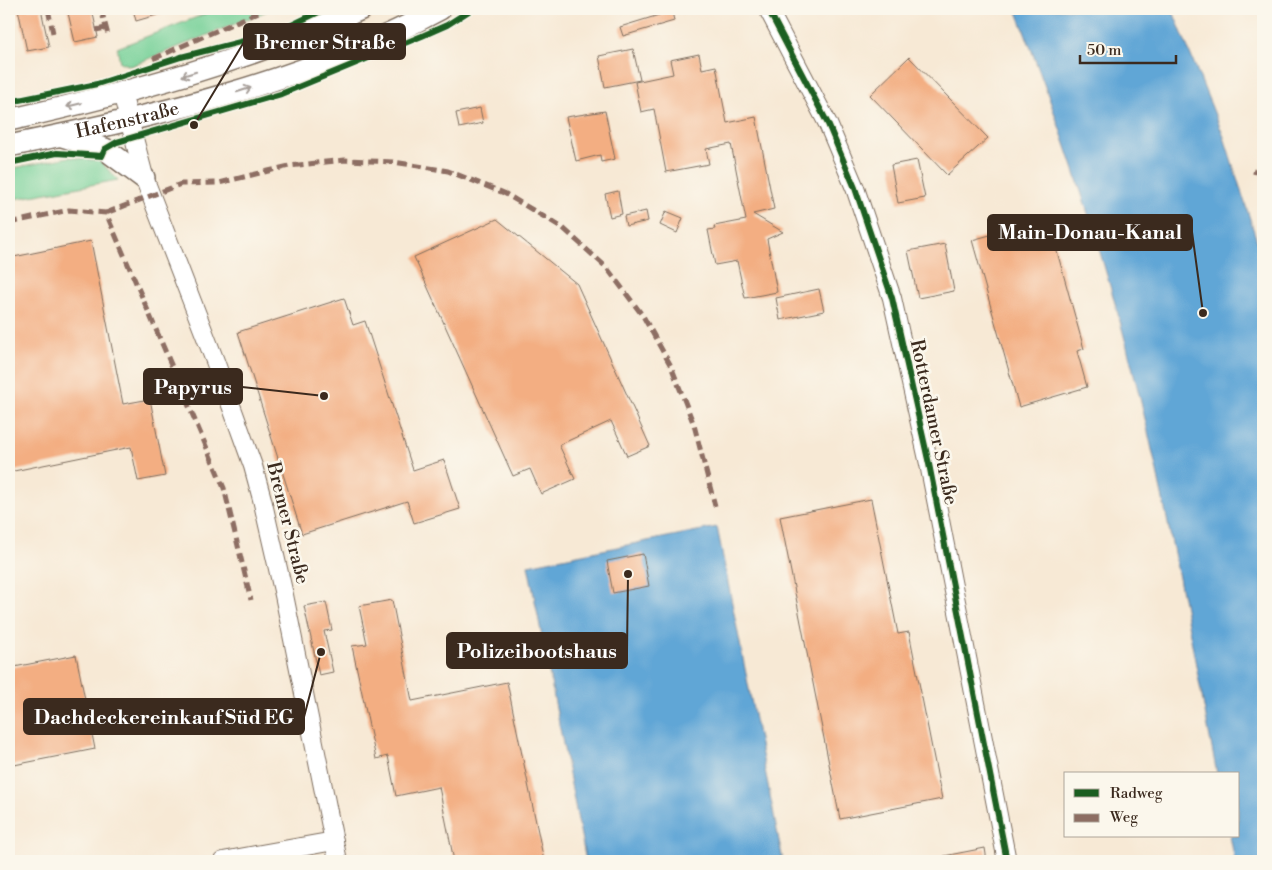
<svg xmlns="http://www.w3.org/2000/svg" width="1272" height="870" viewBox="0 0 1272 870" font-family="'Libre Bodoni',serif">
  <style>
    .green { fill: #75d097; stroke: #587d5a }
    .water { fill: #60a6d6; stroke: #4e687a }
    .building { fill: #f3ae82 }
    .lines { fill: none; stroke-linecap: round; stroke-linejoin: round }
    .minor-casing { stroke: #7d6d5e; stroke-width: 20 }
    .major-casing { stroke: #7d6d5e; stroke-width: 24 }
    .minor { stroke: #fff; stroke-width: 18 }
    .major { stroke: #fff; stroke-width: 21 }
    .quiet { stroke: #8d6e63; stroke-width: 5; stroke-dasharray: 10 5; stroke-linecap: butt }
    .cycleway-casing { stroke: #fbf7ec; stroke-width: 9 }
    .cycleway { stroke: #1b5e20; stroke-width: 6 }
    .oneway { stroke: #a79f9a }
    .labels { text-anchor: middle; dominant-baseline: central; stroke-width: 5; stroke-linejoin: round; paint-order: stroke }
    .street-label { font-size: 19px; fill: #3b2a1e; stroke: #fbf7ec }
    .leader { fill: none; stroke: #3b2a1e; stroke-width: 2 }
    .callout-dot { fill: #3b2a1e; stroke: #fbf7ec; stroke-width: 2 }
    .callout { fill: #3b2a1e; stroke: #3b2a1e; stroke-width: 2 }
    .callout-label { font-size: 20px; text-anchor: middle; font-weight: bold; fill: #fff }
  </style>
  <rect width="100%" height="100%" fill="#fbf7ec"/>
  <filter id="ink" filterUnits="userSpaceOnUse"><feTurbulence type="fractalNoise" baseFrequency=".02" numOctaves="2"/><feDisplacementMap in="SourceGraphic" scale="10" xChannelSelector="R" yChannelSelector="G"/><feConvolveMatrix kernelMatrix="1 2 1 2 8 2 1 2 1" color-interpolation-filters="sRGB"/></filter>
  <filter id="wash" filterUnits="userSpaceOnUse"><feTurbulence type="fractalNoise" baseFrequency=".0096" numOctaves="4" result="noise"/><feDisplacementMap in="SourceGraphic" scale="20" xChannelSelector="R" yChannelSelector="G"/><feGaussianBlur stdDeviation="1.12" result="paint"/><feColorMatrix in="noise" values="0 0 0 0 0 0 0 0 0 0 0 0 0 0 0 0 0 1.4 0 .05"/><feComposite in="paint" operator="in"/></filter>
  <g filter="url(#wash)">
    <rect width="100%" height="100%" fill="#f7e9d5"/>
    <!-- green -->
    <g class="green">
      <polygon points="218,9 272,9 131,66 120,62 117,48"/>
      <polygon points="69,157 100,161 118,180 9,200 9,169"/>
    </g>
    <!-- water -->
    <g class="water">
      <path d="M1016,9H1172L1224,137L1263,260V861H1235L1230,836H1238V774H1217C1194,657 1173,539 1146,423C1113,282 1068,144 1016,9Z"/>
      <polygon points="717,527 783,861 586,861 528,565"/>
    </g>
    <g id="blocks">
      <!-- building -->
      <g class="building">
        <polygon points="18,9 41,9 49,47 27,51"/>
        <polygon points="67,9 92,9 98,37 75,42"/>
        <polygon points="133,9 167,9 167,12 136,21"/>
        <polygon points="672,11 674,21 623,36 620,27"/>
        <polygon points="633,49 640,80 605,87 599,56"/>
        <polygon points="699,54 702,69 716,66 727,123 756,117 774,209 753,214 783,232 767,239 777,292 745,298 737,261 715,265 708,230 715,229 714,226 746,220 731,144 706,149 709,164 666,172 654,109 641,112 635,82 673,74 670,60"/>
        <polygon points="909,57 988,138 947,175 870,95"/>
        <polygon points="480,108 483,123 459,128 456,113"/>
        <polygon points="605,111 615,159 601,162 600,155 576,161 566,117"/>
        <polygon points="917,160 925,198 898,203 891,165"/>
        <polygon points="618,191 622,214 610,217 605,194"/>
        <polygon points="646,211 648,221 626,226 624,216"/>
        <polygon points="666,211 683,218 677,233 660,225"/>
        <polygon points="497,219 577,284 650,446 627,456 611,421 559,445 575,479 541,494 530,469 513,476 414,257"/>
        <polygon points="1048,219 1084,349 1077,351 1087,387 1019,407 972,240"/>
        <polygon points="91,241 123,404 150,399 165,476 138,481 131,447 9,472 9,258"/>
        <polygon points="945,244 954,291 918,298 908,251"/>
        <polygon points="819,289 824,311 780,320 776,298"/>
        <polygon points="344,298 353,325 365,321 413,470 444,460 460,509 414,523 407,501 302,534 238,332"/>
        <polygon points="871,499 898,634 909,632 942,799 840,819 780,517"/>
        <polygon points="643,554 649,586 613,593 607,561"/>
        <polygon points="392,600 412,701 507,682 544,861 454,861 439,787 396,796 388,756 376,759 352,646 367,644 359,606"/>
        <polygon points="326,602 332,630 324,631 333,672 319,675 304,606"/>
        <polygon points="76,655 95,749 9,766 9,668"/>
        <polygon points="985,848 987,861 944,861 944,856"/>
      </g>
    </g>
  </g>
  <g filter="url(#ink)">
    <use href="#blocks" fill-opacity="0" stroke="#7d6d5e" stroke-width="1"/>
    <g class="lines">
      <defs>
        <g id="minor">
          <polyline points="768,9 828,124 855,188 892,298 929,464 1007,861"/>
          <polyline points="122,93 145,180 215,361 253,466 262,499 284,595 338,861"/>
          <polyline points="223,861 334,841"/>
        </g>
        <g id="major">
          <path d="M9,120C129,93 248,61 361,9"/>
          <polyline points="62,136 105,149 144,178"/>
          <path id="s1" d="M9,146C157,116 305,82 440,9"/>
        </g>
      </defs>
      <!-- minor casing -->
      <use href="#minor" class="minor-casing"/>
      <!-- major casing -->
      <use href="#major" class="major-casing"/>
      <!-- minor -->
      <use href="#minor" class="minor"/>
      <!-- major -->
      <use href="#major" class="major"/>
      <!-- quiet -->
      <g class="quiet">
        <polyline points="48,9 53,33"/>
        <polyline points="101,9 108,35"/>
        <polyline points="96,30 106,28"/>
        <polyline points="153,59 265,9"/>
        <polyline points="1253,171 1263,174"/>
        <polyline points="106,213 181,184 219,183 289,166 345,160 394,162 448,171 504,193 563,228 607,268 643,316 671,366 694,425 715,506"/>
        <polyline points="9,223 69,210 106,213 224,488 251,600"/>
      </g>
      <defs>
        <g id="cycleway">
          <polyline points="768,9 828,124 855,188 892,298 929,464 1007,861"/>
          <polyline points="9,102 97,84 181,57 275,33 325,9"/>
          <polyline points="9,163 57,153 102,156 105,149 117,142 281,94 422,36 447,25 472,9"/>
        </g>
      </defs>
      <!-- cycleway casing -->
      <use href="#cycleway" class="cycleway-casing"/>
      <!-- cycleway -->
      <use href="#cycleway" class="cycleway"/>
    </g>
    <!-- one-way arrows -->
    <defs><path id="oneway-shaft" d="M-6 0H5M1.5-3L5.5 0L1.5 3" fill="none" stroke-width="1.6" stroke-linecap="round" stroke-linejoin="round" transform="scale(1.25)"/></defs>
    <g class="oneway">
      <use href="#oneway-shaft" transform="translate(189 74) rotate(163)"/>
      <use href="#oneway-shaft" transform="translate(244 90) rotate(-18)"/>
      <use href="#oneway-shaft" transform="translate(74 105) rotate(167)"/>
    </g>
  </g>
  <g class="labels">
    <!-- street labels -->
    <g class="street-label">
      <text stroke="none"><textPath href="#s1" startOffset="121">Hafenstraße</textPath></text>
      <text transform="translate(934 422) rotate(78)">Rotterdamer Straße</text>
      <text transform="translate(288 523) rotate(76)">Bremer Straße</text>
    </g>
  </g>
  <!-- callouts -->
  <path class="leader" d="M194 125L244 42M1203 313L1192 232M324 396L242 387M628 574L627 651M321 652L304 717"/>
  <g class="callout-dot">
    <circle cx="194" cy="125" r="5"/>
    <circle cx="1203" cy="313" r="5"/>
    <circle cx="324" cy="396" r="5"/>
    <circle cx="628" cy="574" r="5"/>
    <circle cx="321" cy="652" r="5"/>
  </g>
  <g class="callout">
    <rect x="244" y="24" width="161" height="35" rx="5"/>
    <rect x="988" y="215" width="204" height="35" rx="5"/>
    <rect x="144" y="369" width="98" height="35" rx="5"/>
    <rect x="447" y="633" width="180" height="35" rx="5"/>
    <rect x="24" y="699" width="280" height="35" rx="5"/>
  </g>
  <g class="callout-label">
    <text x="325" y="49">Bremer Straße</text>
    <text x="1090" y="239">Main-Donau-Kanal</text>
    <text x="193" y="394">Papyrus</text>
    <text x="537" y="658">Polizeibootshaus</text>
    <text x="164" y="724">Dachdeckereinkauf Süd EG</text>
  </g>
  <!-- margin -->
  <rect width="1272" height="870" fill="none" stroke="#fbf7ec" stroke-width="30"/>
  <!-- legend -->
  <rect x="1064" y="772" width="175" height="65" fill="#fbf7ec" stroke="#aea59a"/>
  <rect x="1074" y="789" width="25" height="8" fill="#1b5e20" stroke="#aea59a"/>
  <text x="1110" y="798" font-size="15" fill="#3b2a1e">Radweg</text>
  <rect x="1074" y="814" width="25" height="8" fill="#8d6e63" stroke="#aea59a"/>
  <text x="1110" y="822" font-size="15" fill="#3b2a1e">Weg</text>
  <!-- scale -->
  <path d="M1080 55v8h96v-8" fill="none" stroke="#3b2a1e" stroke-width="2.5"/>
  <text x="1087" y="55" font-size="15" fill="#3b2a1e" stroke="#fbf7ec" stroke-width="4" paint-order="stroke">50 m</text>
</svg>
